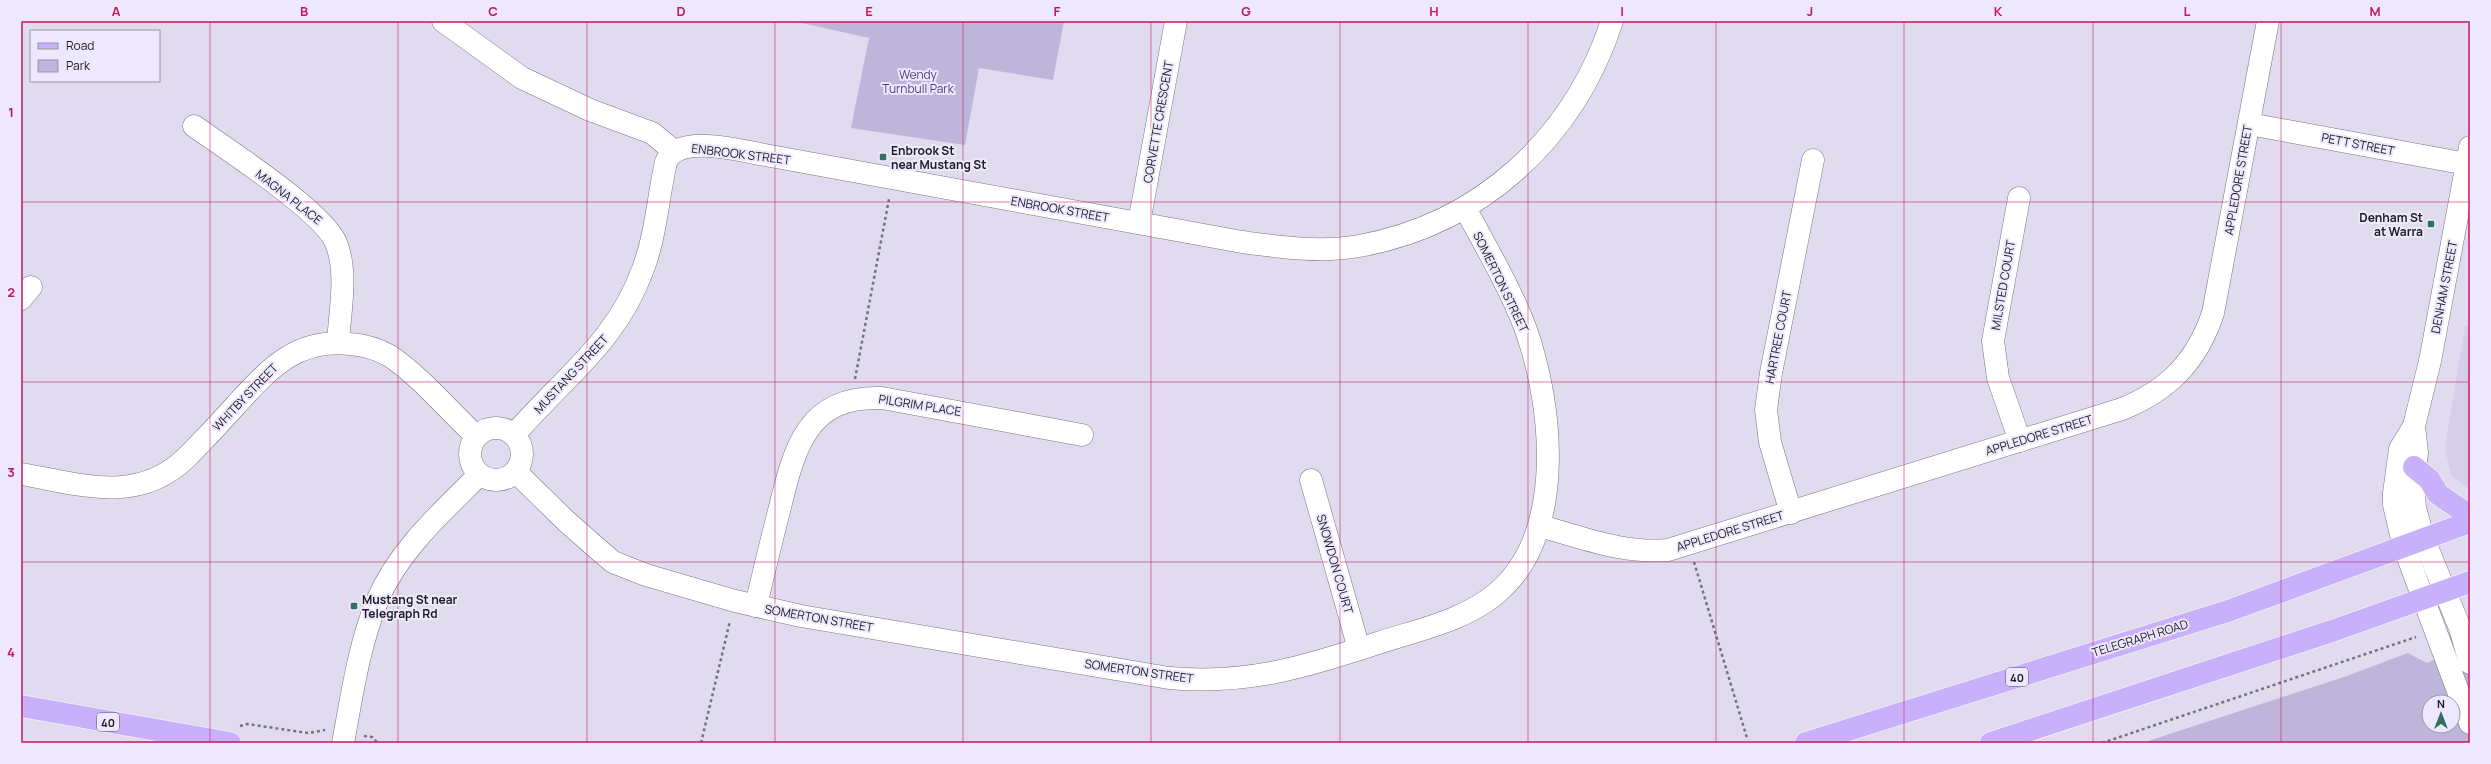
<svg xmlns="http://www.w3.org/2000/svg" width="2491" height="764" viewBox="0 0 2491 764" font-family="Manrope,sans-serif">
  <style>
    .built { fill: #d5cfea }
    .green { fill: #beb5db; fill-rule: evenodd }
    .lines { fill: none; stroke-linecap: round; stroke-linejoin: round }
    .minor-casing { stroke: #787485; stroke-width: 23 }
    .major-casing { stroke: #fff; stroke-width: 23 }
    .path { stroke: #767380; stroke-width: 2.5; stroke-dasharray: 3 3; stroke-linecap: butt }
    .minor { stroke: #fff; stroke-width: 22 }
    .major { stroke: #c8b0fa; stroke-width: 22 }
    .grid { fill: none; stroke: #c2185b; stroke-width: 1; stroke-opacity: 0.55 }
    .poi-dot { fill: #31715f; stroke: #ede8fd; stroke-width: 1.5 }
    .labels { text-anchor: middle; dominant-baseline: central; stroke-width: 4; stroke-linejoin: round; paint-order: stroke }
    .shield { fill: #ede8fd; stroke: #5b5864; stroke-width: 1 }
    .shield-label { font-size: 11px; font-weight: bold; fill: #1d1b22 }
    .park-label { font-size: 12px; fill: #533b85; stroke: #ede8fd }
    .street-label { font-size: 12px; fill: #1d1b22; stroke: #ede8fd }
    .poi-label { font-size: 12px; font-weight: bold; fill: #1d1b22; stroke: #ede8fd; text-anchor: start }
    .neatline { fill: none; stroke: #c2185b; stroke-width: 1.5 }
    .grid-label { font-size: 13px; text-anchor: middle; font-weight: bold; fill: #c2185b }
  </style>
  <rect width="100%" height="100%" fill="#e0dbef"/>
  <!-- built -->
  <polygon class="built" points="2465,326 2470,326 2470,488 2467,488 2451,475 2445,448"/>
  <!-- green -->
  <g class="green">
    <polygon points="793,21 1064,21 1053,80 979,68 965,145 851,128 869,38"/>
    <path d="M2470,645V743H2142L2344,677L2408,653L2427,663ZM2429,702H2453V726H2429Z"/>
  </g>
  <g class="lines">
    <defs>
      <g id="minor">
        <polyline points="443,21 522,78 590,110 652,133 674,151"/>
        <polyline points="2249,124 2467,164"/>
        <path d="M194,126C225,148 324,212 336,243C348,272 340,311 338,342"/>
        <polyline points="2470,147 2430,361 2414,426 2400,449 2394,493 2394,505 2404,547 2470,723"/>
        <polyline points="2019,198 1993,341 1998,378 2020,441"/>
        <polyline points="1139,223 1176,21"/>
        <polyline points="21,299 31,287"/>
        <polyline points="2414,426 2417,453 2413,481 2415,508 2424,540 2460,628 2470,663"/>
        <circle cx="496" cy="454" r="26"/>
        <path d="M514,435C562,379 617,342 643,269C656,235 658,197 666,162C678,133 741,151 765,155L1242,242C1280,247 1320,253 1359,246C1481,224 1574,138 1612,21"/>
        <path d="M516,472L566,521L599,550L613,562L646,575L735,601L801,616L1169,678C1247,685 1305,667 1378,643C1417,630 1464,621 1497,593C1567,533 1553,405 1525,327C1509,286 1486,247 1465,208"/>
        <path d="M21,474C80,484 137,505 186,458C203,441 220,423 236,405C269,369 296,338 350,344C363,345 378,349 390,356C422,378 448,410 476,436"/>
        <polyline points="1311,480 1359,649"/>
        <polyline points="1791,513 1770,442 1766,410 1771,373 1813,160"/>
        <path d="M1539,526C1583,537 1621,554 1668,550L2122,409C2169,390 2197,361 2213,313L2268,21"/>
        <path d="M756,606C763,574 771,543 779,511C794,451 805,395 882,398L1082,435"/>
        <path d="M343,743C352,695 359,644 378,599C399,550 442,512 479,475"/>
      </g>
      <g id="major">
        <polyline points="2414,467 2429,479 2438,494 2470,516"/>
        <polyline points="21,706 230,743"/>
        <polyline points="1806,743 2228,611 2470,522"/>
        <polyline points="1991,743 2335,630 2470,582"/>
      </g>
    </defs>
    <!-- minor casing -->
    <use href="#minor" class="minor-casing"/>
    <!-- major casing -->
    <use href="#major" class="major-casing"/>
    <!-- path -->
    <g class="path">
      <polyline points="855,379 889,199"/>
      <polyline points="1694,562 1747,738"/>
      <polyline points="240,726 247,724 308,733 325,730"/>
      <polyline points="364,736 372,737 378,743"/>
      <polyline points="701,743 730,621"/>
      <polyline points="2102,743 2416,637"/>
    </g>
    <!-- minor -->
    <use href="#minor" class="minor"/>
    <!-- major -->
    <use href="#major" class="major"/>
  </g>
  <!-- grid -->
  <path class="grid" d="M210,21V743M398,21V743M587,21V743M775,21V743M963,21V743M1151,21V743M1340,21V743M1528,21V743M1716,21V743M1904,21V743M2093,21V743M2281,21V743M21,202H2470M21,382H2470M21,562H2470"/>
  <!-- markers -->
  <g class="poi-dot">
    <rect x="879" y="153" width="8" height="8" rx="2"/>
    <rect x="2427" y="220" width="8" height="8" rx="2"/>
    <rect x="350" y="602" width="8" height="8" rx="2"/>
  </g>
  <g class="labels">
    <!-- shield labels -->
    <g class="shield">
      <rect x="2006" y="668" width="22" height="18" rx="3"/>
      <rect x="97" y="713" width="22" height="18" rx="3"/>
    </g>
    <g class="shield-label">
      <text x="2017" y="677">40</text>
      <text x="108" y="722">40</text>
    </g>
    <!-- park labels -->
    <g class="park-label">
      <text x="918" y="74">Wendy<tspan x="918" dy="14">Turnbull Park</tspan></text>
    </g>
    <!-- street labels -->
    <g class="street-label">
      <text transform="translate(1158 122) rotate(-80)">CORVETTE CRESCENT</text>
      <text transform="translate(2358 144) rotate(11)">PETT STREET</text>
      <text transform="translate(741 154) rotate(7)">ENBROOK STREET</text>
      <text transform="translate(2238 180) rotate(-80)">APPLEDORE STREET</text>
      <text transform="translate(289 197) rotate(38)">MAGNA PLACE</text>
      <text transform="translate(1060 209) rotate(10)">ENBROOK STREET</text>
      <text transform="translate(1501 282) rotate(64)">SOMERTON STREET</text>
      <text transform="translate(2003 285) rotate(-80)">MILSTED COURT</text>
      <text transform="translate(2444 287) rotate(-79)">DENHAM STREET</text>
      <text transform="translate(1778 337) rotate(-79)">HARTREE COURT</text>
      <text transform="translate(571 374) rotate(-47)">MUSTANG STREET</text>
      <text transform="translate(245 397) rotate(-46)">WHITBY STREET</text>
      <text transform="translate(920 405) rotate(9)">PILGRIM PLACE</text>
      <text transform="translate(2039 435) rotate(-17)">APPLEDORE STREET</text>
      <text transform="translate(1730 531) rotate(-17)">APPLEDORE STREET</text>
      <text transform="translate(1335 564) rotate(74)">SNOWDON COURT</text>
      <text transform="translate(819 618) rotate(10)">SOMERTON STREET</text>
      <text transform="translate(2140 638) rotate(-17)">TELEGRAPH ROAD</text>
      <text transform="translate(1139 671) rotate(8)">SOMERTON STREET</text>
    </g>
    <!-- poi labels -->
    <g class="poi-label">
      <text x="891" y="150">Enbrook St<tspan x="891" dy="14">near Mustang St</tspan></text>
      <text x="2423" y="217" text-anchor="end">Denham St<tspan x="2423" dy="14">at Warra</tspan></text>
      <text x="362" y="599">Mustang St near<tspan x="362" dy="14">Telegraph Rd</tspan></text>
    </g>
  </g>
  <!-- border -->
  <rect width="2491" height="764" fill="none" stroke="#ede8fd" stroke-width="44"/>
  <!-- legend -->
  <rect x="30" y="30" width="130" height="52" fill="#ede8fd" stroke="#9a96a5"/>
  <rect x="38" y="43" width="20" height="6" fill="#c8b0fa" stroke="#9a96a5"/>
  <text x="66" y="50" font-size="12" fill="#1d1b22">Road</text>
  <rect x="38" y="60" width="20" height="12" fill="#beb5db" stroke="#9a96a5"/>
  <text x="66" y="70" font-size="12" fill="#1d1b22">Park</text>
  <!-- north arrow -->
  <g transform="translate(2441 714)"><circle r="19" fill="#ede8fd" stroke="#9a96a5"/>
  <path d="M0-3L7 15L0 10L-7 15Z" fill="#31715f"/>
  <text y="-6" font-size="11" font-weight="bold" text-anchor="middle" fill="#1d1b22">N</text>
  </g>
  <rect x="22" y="22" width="2447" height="720" class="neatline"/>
  <g class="grid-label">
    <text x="116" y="16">A</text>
    <text x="304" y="16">B</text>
    <text x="493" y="16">C</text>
    <text x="681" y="16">D</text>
    <text x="869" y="16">E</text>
    <text x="1057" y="16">F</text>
    <text x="1246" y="16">G</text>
    <text x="1434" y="16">H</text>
    <text x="1622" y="16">I</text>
    <text x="1810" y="16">J</text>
    <text x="1998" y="16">K</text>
    <text x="2187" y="16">L</text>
    <text x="2375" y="16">M</text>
    <text x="11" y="117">1</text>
    <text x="11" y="297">2</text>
    <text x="11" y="477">3</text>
    <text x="11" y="657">4</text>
  </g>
</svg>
